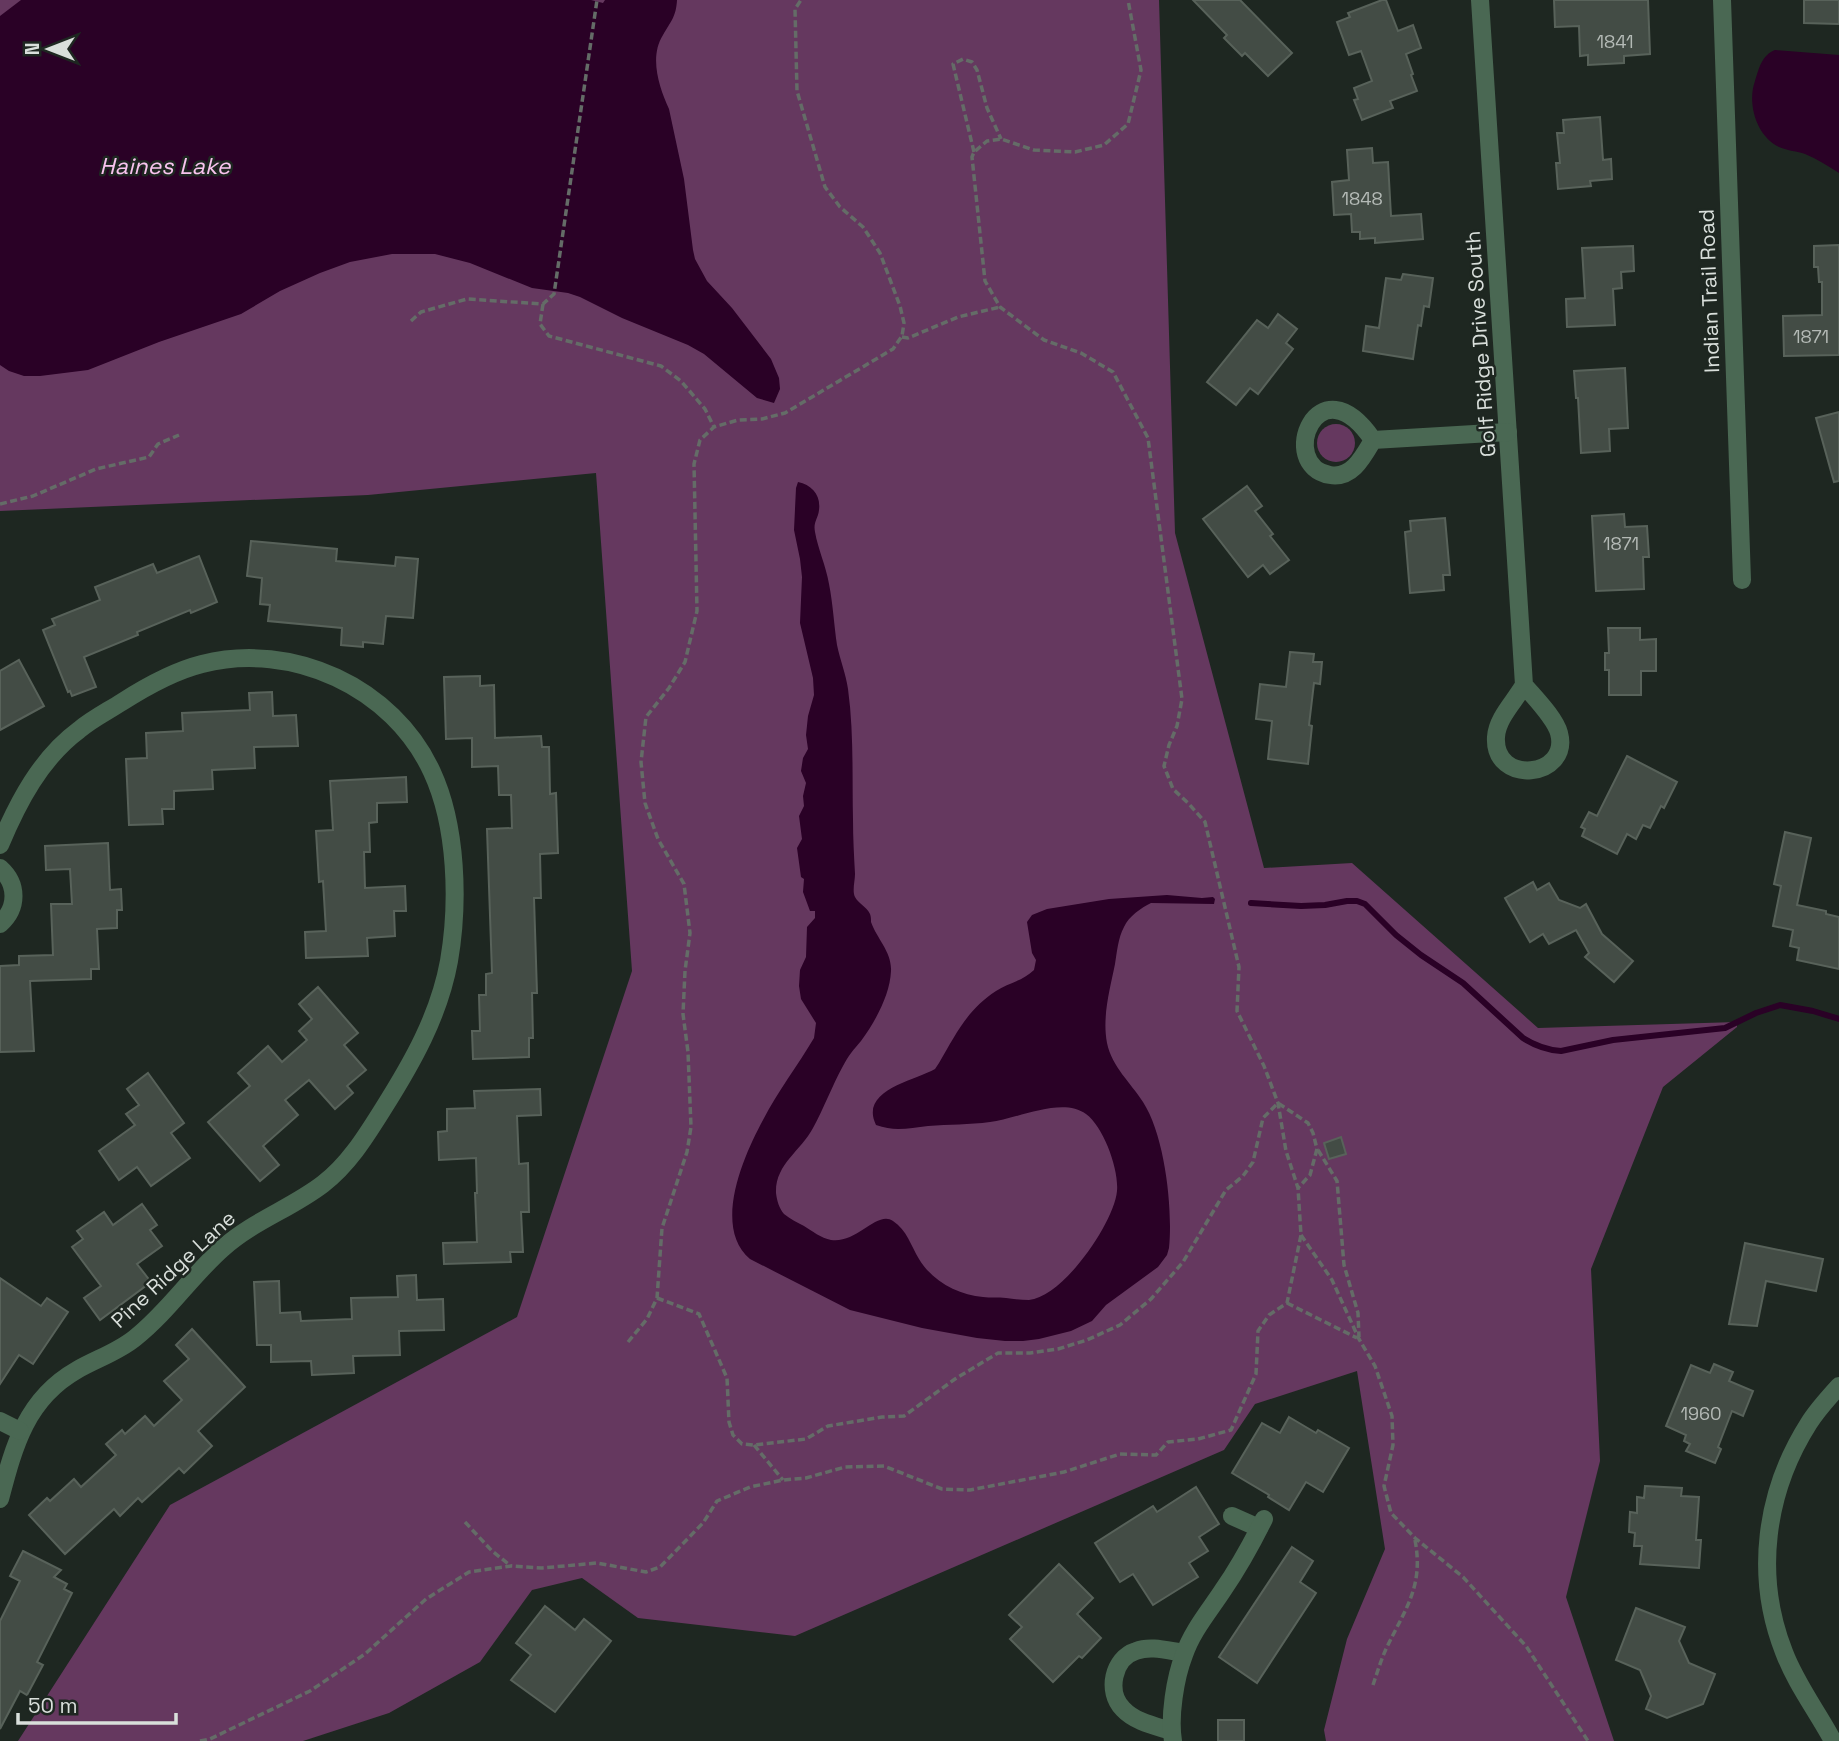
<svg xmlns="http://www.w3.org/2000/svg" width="1839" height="1741" viewBox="0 0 1839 1741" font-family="'Space Grotesk',sans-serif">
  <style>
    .green { fill: #65385f }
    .water { fill: #2a0126 }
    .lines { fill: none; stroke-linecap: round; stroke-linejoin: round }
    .stream { stroke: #2a0126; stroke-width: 6 }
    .building { fill: #434c45; stroke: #58625a; stroke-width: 2 }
    .path { stroke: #646c67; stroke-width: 3.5; stroke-dasharray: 7 3.5; stroke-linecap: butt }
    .minor { stroke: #4a6853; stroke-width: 18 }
    .labels { text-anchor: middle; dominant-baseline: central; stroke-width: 5; stroke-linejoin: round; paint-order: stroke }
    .number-label { font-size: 18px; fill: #b4bab6 }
    .street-label { font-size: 21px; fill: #d9dfdb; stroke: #1e2721 }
    .water-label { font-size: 23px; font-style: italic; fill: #f8c3ee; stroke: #1e2721 }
  </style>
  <rect width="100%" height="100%" fill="#1e2721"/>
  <!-- green -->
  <g class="green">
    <polygon points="0,0 1159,0 1175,533 1264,868 1352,863 1538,1028 1737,1022 1737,1027 1663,1087 1591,1269 1600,1461 1566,1597 1614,1741 1326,1741 1324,1730 1347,1639 1385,1549 1357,1371 1255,1404 1224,1450 795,1636 638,1618 582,1578 532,1590 480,1662 389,1713 303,1741 18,1741 170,1505 517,1317 632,971 596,473 368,495 0,511"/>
    <circle cx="1336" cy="443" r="19"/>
  </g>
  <!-- water -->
  <g class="water">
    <path d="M21,0H591L603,3L605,0H677C676,17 671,21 663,35C649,57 659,87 669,109L684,179L693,250L695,259L707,281L732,308L771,359L779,378L780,389L774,403L757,398L704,354L688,345L622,318L580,297L568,293L532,288L470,263L435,254H392L350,262L320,273L280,291L241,314L159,342L88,370L40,376H24L9,371L0,365V16Z"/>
    <path d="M1775,50L1839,55V173C1828,166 1817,159 1805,154C1797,151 1788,151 1779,147C1756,136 1747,103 1755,81C1759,68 1762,55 1775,50Z"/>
    <path d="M798,482C812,485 821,495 819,510C818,519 813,522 815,532C818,549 826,566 829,584C833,604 834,625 837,645C840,660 846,674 848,689C854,733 852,776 853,820C853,838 854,856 855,874C855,881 852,891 855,897C858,903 867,907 870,914C871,917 871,919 871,922C877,939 892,952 891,971C890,995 875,1022 861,1041C854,1049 848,1056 843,1066C832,1086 824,1108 813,1128C801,1151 775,1164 776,1193C777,1201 779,1208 784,1214C790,1219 798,1223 804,1226C812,1231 821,1238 831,1240C857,1244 877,1210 893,1221C907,1230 911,1246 919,1259C932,1281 958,1295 983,1297C990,1298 998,1297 1006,1298C1013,1299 1021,1300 1029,1300C1063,1297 1114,1223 1117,1191C1119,1170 1104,1127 1086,1114C1062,1096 1017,1119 990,1122C969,1125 949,1124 928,1126C909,1128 895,1132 876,1125C859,1090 914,1081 935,1069L939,1063C956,1034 967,1010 996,991C1008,983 1023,981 1034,970L1036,960L1032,953L1027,922L1032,915L1047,909L1109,899L1167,895L1202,898L1213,897L1215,899L1214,904L1151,903C1141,908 1129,916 1124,927C1118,938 1117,952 1115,964C1110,989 1102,1017 1107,1043C1112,1067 1131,1083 1143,1102C1165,1136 1173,1209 1169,1248L1167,1255L1158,1267L1106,1305L1092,1321L1071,1331L1039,1339L1023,1341H1005L977,1338L922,1328L850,1310L750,1259C712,1227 744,1155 763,1120C778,1091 798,1065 814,1038L816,1023L801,999L799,986L800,970L806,957L807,927L815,918V911H810L803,892L804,879L801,877L797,848L802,839L799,816L804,806L803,796L806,783L801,771L803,758L808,749L806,735L808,716L814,695L813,678L800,623L802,577L800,559L794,530L796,488Z"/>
  </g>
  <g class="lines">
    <!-- stream -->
    <path class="stream" d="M1251,903L1301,906L1325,905L1347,901H1357L1365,904L1396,935L1421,955L1463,983L1523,1038C1534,1045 1547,1050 1561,1051L1613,1040L1725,1028L1756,1013L1780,1005L1813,1011L1839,1019"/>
  </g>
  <!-- building -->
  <g class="building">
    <polygon points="1193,0 1240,0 1292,53 1268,76 1245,53 1242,56 1224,38 1227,35"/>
    <polygon points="1382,0 1386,0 1398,31 1413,25 1421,48 1406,54 1413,74 1411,75 1417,91 1390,101 1393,108 1362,120 1354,100 1358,99 1354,88 1372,81 1361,51 1349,55 1337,22 1350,17 1348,13"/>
    <polygon points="1554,0 1648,0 1650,54 1624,56 1624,63 1588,65 1588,55 1580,56 1579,26 1555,27"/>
    <polygon points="1804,0 1839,0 1839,24 1804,23"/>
    <polygon points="1600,117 1603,160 1611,159 1612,179 1590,181 1591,186 1558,189 1556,163 1560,163 1557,133 1564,133 1563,120"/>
    <polygon points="1372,148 1373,163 1388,162 1391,216 1421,214 1423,239 1375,243 1375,238 1360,239 1360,232 1352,232 1351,214 1334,215 1332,182 1349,180 1347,150"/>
    <polygon points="1839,245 1839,355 1784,356 1783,316 1822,315 1822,282 1819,282 1818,267 1814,267 1814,246"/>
    <polygon points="1633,246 1634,271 1621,272 1622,288 1613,289 1615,325 1567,327 1566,299 1585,298 1582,248"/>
    <polygon points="1403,274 1433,278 1429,307 1424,306 1421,326 1418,325 1413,359 1363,351 1366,326 1379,328 1386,278 1401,280"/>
    <polygon points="1278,314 1297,329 1286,343 1293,349 1258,394 1250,388 1236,405 1207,382 1257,320 1268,328"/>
    <polygon points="1625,368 1628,428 1609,429 1610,451 1581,453 1578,398 1576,398 1574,371"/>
    <polygon points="1839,412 1839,481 1834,482 1816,418"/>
    <polygon points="1247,486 1262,506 1255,511 1273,534 1270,536 1289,560 1270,574 1263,565 1248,577 1203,519"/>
    <polygon points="1624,514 1625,527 1647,526 1649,557 1643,557 1644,589 1596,591 1592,516"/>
    <polygon points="1445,518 1450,575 1443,575 1444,590 1410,593 1405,532 1411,531 1410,521"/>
    <polygon points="251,541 337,549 336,561 395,566 396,557 418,559 413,618 386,616 383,644 363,642 363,647 341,645 342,628 268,621 270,605 260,604 262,578 247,576"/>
    <polygon points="199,556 217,602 191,613 190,610 137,632 138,635 84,657 96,687 72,696 70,691 68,692 43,630 55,625 52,619 100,600 95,587 153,564 157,573"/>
    <polygon points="1608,628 1640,628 1640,640 1656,639 1656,671 1641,671 1641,695 1609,695 1609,670 1605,670 1605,653 1609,653"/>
    <polygon points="1290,652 1314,654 1313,662 1322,662 1320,684 1314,683 1309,725 1312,726 1308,764 1268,759 1272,721 1256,719 1260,684 1286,687"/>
    <polygon points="19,660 44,706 0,730 0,671"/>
    <polygon points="480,676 480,686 494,685 495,738 541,736 542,747 549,747 550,794 556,793 558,853 540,854 541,898 534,898 537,993 532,993 533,1038 529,1038 529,1057 473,1059 472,1031 480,1031 479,995 486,995 486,974 492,973 487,829 512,828 511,795 499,795 498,766 472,767 472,738 446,739 444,677"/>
    <polygon points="272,692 273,716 296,715 298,746 254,747 255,768 212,770 213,789 174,791 174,809 162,809 163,824 129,825 126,759 147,758 146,733 183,731 182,713 250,710 249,693"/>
    <polygon points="1627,756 1677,782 1664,808 1661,806 1650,828 1643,825 1636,839 1627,834 1617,854 1582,836 1585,829 1581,827 1589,812 1597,816"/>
    <polygon points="406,777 407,802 377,803 377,822 369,823 370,852 364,852 365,888 405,886 406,911 394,911 395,936 367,938 368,956 306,958 305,932 326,931 323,881 319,882 316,831 333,830 330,781"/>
    <polygon points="1785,832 1811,838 1797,905 1826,911 1826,914 1839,917 1839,969 1797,960 1799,948 1790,946 1793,930 1773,926 1781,886 1774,884"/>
    <polygon points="108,843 110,890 121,889 122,910 117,910 117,928 97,929 99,969 91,969 91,979 30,981 34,1051 0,1052 0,966 19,965 19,956 53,955 51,904 72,904 70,869 46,870 45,846"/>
    <polygon points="1533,882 1537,890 1549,883 1559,900 1580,908 1586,904 1602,934 1633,961 1614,982 1585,957 1589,953 1576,930 1549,944 1543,934 1530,942 1505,898"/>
    <polygon points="318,987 358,1033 344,1045 366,1070 347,1086 353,1093 335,1109 309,1080 285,1100 298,1115 263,1146 279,1165 260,1181 208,1122 250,1086 238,1073 268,1046 282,1062 307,1040 299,1031 312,1019 299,1004"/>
    <polygon points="148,1073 184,1123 171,1133 190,1158 151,1186 137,1167 119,1180 99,1151 135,1125 126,1114 139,1105 127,1089"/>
    <polygon points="540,1089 541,1115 517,1116 519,1164 528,1163 529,1212 521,1212 523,1252 510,1252 511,1262 444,1264 443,1243 477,1242 475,1193 477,1193 476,1158 439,1160 438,1132 447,1131 447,1109 475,1108 474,1091"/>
    <polygon points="1341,1137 1346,1154 1329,1159 1324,1143"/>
    <polygon points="142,1204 157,1225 150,1230 162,1246 137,1264 151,1282 100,1320 84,1298 101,1286 72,1247 83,1239 77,1231 104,1212 113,1225"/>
    <polygon points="1745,1243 1823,1259 1816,1291 1766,1281 1757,1326 1729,1324"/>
    <polygon points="416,1275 417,1300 443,1299 444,1330 399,1331 400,1355 353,1356 354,1373 312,1375 311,1361 271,1362 271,1345 257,1345 254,1282 279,1281 280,1313 300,1312 301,1321 352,1319 351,1298 398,1297 397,1276"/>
    <polygon points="0,1278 41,1306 47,1298 68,1312 33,1364 19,1355 0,1384"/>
    <polygon points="192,1329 245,1387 198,1431 212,1446 184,1473 179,1468 142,1502 138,1498 120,1516 114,1509 65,1554 29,1515 47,1498 50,1501 74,1479 81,1487 116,1455 106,1444 122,1430 125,1434 145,1416 154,1426 182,1400 164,1381 189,1359 176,1345"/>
    <polygon points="1714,1364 1733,1372 1729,1381 1753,1391 1743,1416 1732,1411 1718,1447 1721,1449 1715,1463 1686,1451 1690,1444 1684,1441 1686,1435 1666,1426 1691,1365 1710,1373"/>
    <polygon points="1289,1417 1316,1433 1318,1430 1349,1448 1323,1492 1306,1482 1289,1510 1268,1497 1269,1495 1232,1473 1262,1423 1280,1433"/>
    <polygon points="1645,1486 1682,1488 1681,1496 1699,1497 1696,1540 1701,1540 1699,1568 1640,1564 1642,1546 1634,1546 1635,1533 1629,1532 1630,1512 1637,1513 1637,1497 1644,1498"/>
    <polygon points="1196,1487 1219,1524 1199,1537 1208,1551 1189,1563 1198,1577 1153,1605 1133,1574 1120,1582 1095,1543 1153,1506 1157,1512"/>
    <polygon points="1292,1547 1313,1561 1300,1582 1316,1593 1257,1683 1219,1657"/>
    <polygon points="23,1551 61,1570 54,1577 67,1584 64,1589 72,1593 37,1662 43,1665 27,1695 20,1691 0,1729 0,1621 20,1581 10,1576"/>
    <polygon points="1059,1564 1093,1598 1077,1614 1101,1638 1082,1658 1079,1656 1053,1682 1010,1639 1022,1627 1009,1615"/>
    <polygon points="545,1606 575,1630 584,1619 611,1641 555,1712 511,1680 531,1655 516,1643"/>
    <polygon points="1636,1608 1685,1627 1679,1641 1689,1663 1715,1674 1703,1704 1667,1718 1646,1709 1651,1696 1640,1670 1616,1660"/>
    <rect x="1218" y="1720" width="26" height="21"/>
  </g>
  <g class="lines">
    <!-- path -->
    <g class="path">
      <polyline points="974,152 953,64 963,59 972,62 977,70 987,108 1001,139"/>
      <polyline points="543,304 540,324 549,336 661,366 681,381 705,409 714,427"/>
      <polyline points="411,321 421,312 467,299 543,304 554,294 597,0"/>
      <polyline points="902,337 908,338 958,317 1000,307"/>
      <polyline points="0,504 33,496 96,469 149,457 158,444 179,435"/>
      <polyline points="1318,1150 1337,1181 1344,1265 1358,1313 1359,1337"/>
      <polyline points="1301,1235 1332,1280 1359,1339 1375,1366 1392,1416 1393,1445 1384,1486 1391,1513 1415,1538 1463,1577 1526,1646 1588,1741"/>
      <polyline points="657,1298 699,1314 727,1378 729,1422 733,1435 742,1444 754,1445 806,1439 828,1426 882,1417 904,1416 955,1379 998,1353 1030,1353 1058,1349 1087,1340 1120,1325 1151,1299 1183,1262 1226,1190 1243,1176 1253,1162 1263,1118 1278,1103 1308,1123 1313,1133 1317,1149 1310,1175 1298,1188"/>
      <polyline points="1287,1303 1357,1338"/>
      <polyline points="628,1342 647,1319 657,1298 662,1228 687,1152 691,1127 688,1052 683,1014 685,971 690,933 684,884 658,839 645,803 641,762 646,717 669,688 685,662 697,611 694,464 700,440 714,427 738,420 762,419 785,413 893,349 902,336 904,323 900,306 880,253 863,227 840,207 825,187 797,91 795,9 801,0"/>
      <polyline points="754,1445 783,1480"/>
      <polyline points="465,1522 492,1551 511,1566"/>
      <path d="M1373,1685C1377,1673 1381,1660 1386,1649C1405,1609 1424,1587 1415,1540"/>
      <polyline points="200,1741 210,1739 310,1691 365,1654 426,1599 469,1572 511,1566 542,1568 597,1563 646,1572 660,1567 703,1523 717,1501 750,1487 783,1480 806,1478 845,1467 884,1466 942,1489 970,1490 1064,1472 1120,1454 1156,1455 1168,1442 1198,1439 1231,1430 1256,1374 1258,1331 1269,1315 1287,1303 1301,1235 1298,1188 1286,1151 1278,1103 1264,1066 1237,1011 1239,967 1205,822 1189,804 1173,789 1164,766 1169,745 1177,726 1182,699 1148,438 1113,372 1081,353 1044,340 1000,307 985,281 972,157 974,152 987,141 1001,139 1034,150 1075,152 1104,145 1128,124 1141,70 1128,0"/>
    </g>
    <!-- minor -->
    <g class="minor">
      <path d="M1480,0L1524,685C1515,701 1497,718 1496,737C1493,786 1571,778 1559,733C1555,718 1535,698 1524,685"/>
      <polyline points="1722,0 1742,580"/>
      <path d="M1373,440C1363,457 1352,479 1330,475C1276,466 1318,359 1373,440L1508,432"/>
      <path d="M0,845C18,802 41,758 79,730C92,719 108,711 122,702C147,686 174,671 202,664C292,641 393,687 432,772C457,826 459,903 449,961C439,1016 412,1063 383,1109C366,1136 349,1164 323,1184C292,1208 253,1221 223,1248C192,1275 169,1311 135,1338C118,1352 96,1359 77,1370C26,1399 14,1446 0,1499"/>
      <path d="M0,868C18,884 18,908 0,924"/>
      <polyline points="0,1421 20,1431"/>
      <polyline points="1232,1516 1259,1528"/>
      <path d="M1171,1731C1155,1726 1135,1722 1123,1709C1106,1692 1113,1658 1136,1651C1151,1645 1169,1651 1184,1653"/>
      <path d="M1173,1741C1169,1717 1175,1678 1184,1655C1192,1631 1210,1610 1223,1590C1239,1567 1252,1543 1264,1519"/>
      <path d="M1833,1741C1817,1711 1796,1684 1784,1652C1754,1576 1765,1492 1809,1423C1817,1410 1828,1398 1839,1386"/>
    </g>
  </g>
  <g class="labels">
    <!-- number labels -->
    <g class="number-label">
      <text x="1615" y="41">1841</text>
      <text x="1362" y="198">1848</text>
      <text x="1811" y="336">1871</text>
      <text x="1621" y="543">1871</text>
      <text x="1701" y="1413">1960</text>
    </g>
    <!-- street labels -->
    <g class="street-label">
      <text transform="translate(1709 291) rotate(-92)">Indian Trail Road</text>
      <text transform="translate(1480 344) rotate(-94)">Golf Ridge Drive South</text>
      <text transform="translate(173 1269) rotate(-43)">Pine Ridge Lane</text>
    </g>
    <!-- water labels -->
    <g class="water-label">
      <text x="165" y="166">Haines Lake</text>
    </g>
  </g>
  <!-- north arrow -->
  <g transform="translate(49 49) rotate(270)" stroke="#1e2721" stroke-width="5" paint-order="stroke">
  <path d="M0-5L12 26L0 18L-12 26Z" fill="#d9dfdb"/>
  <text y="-10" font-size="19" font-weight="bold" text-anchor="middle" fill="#d9dfdb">N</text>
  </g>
  <!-- scale -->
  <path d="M18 1713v10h158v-10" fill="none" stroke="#d9dfdb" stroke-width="3.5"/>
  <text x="28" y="1713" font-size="21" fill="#d9dfdb" stroke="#1e2721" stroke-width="5" paint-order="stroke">50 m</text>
</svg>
